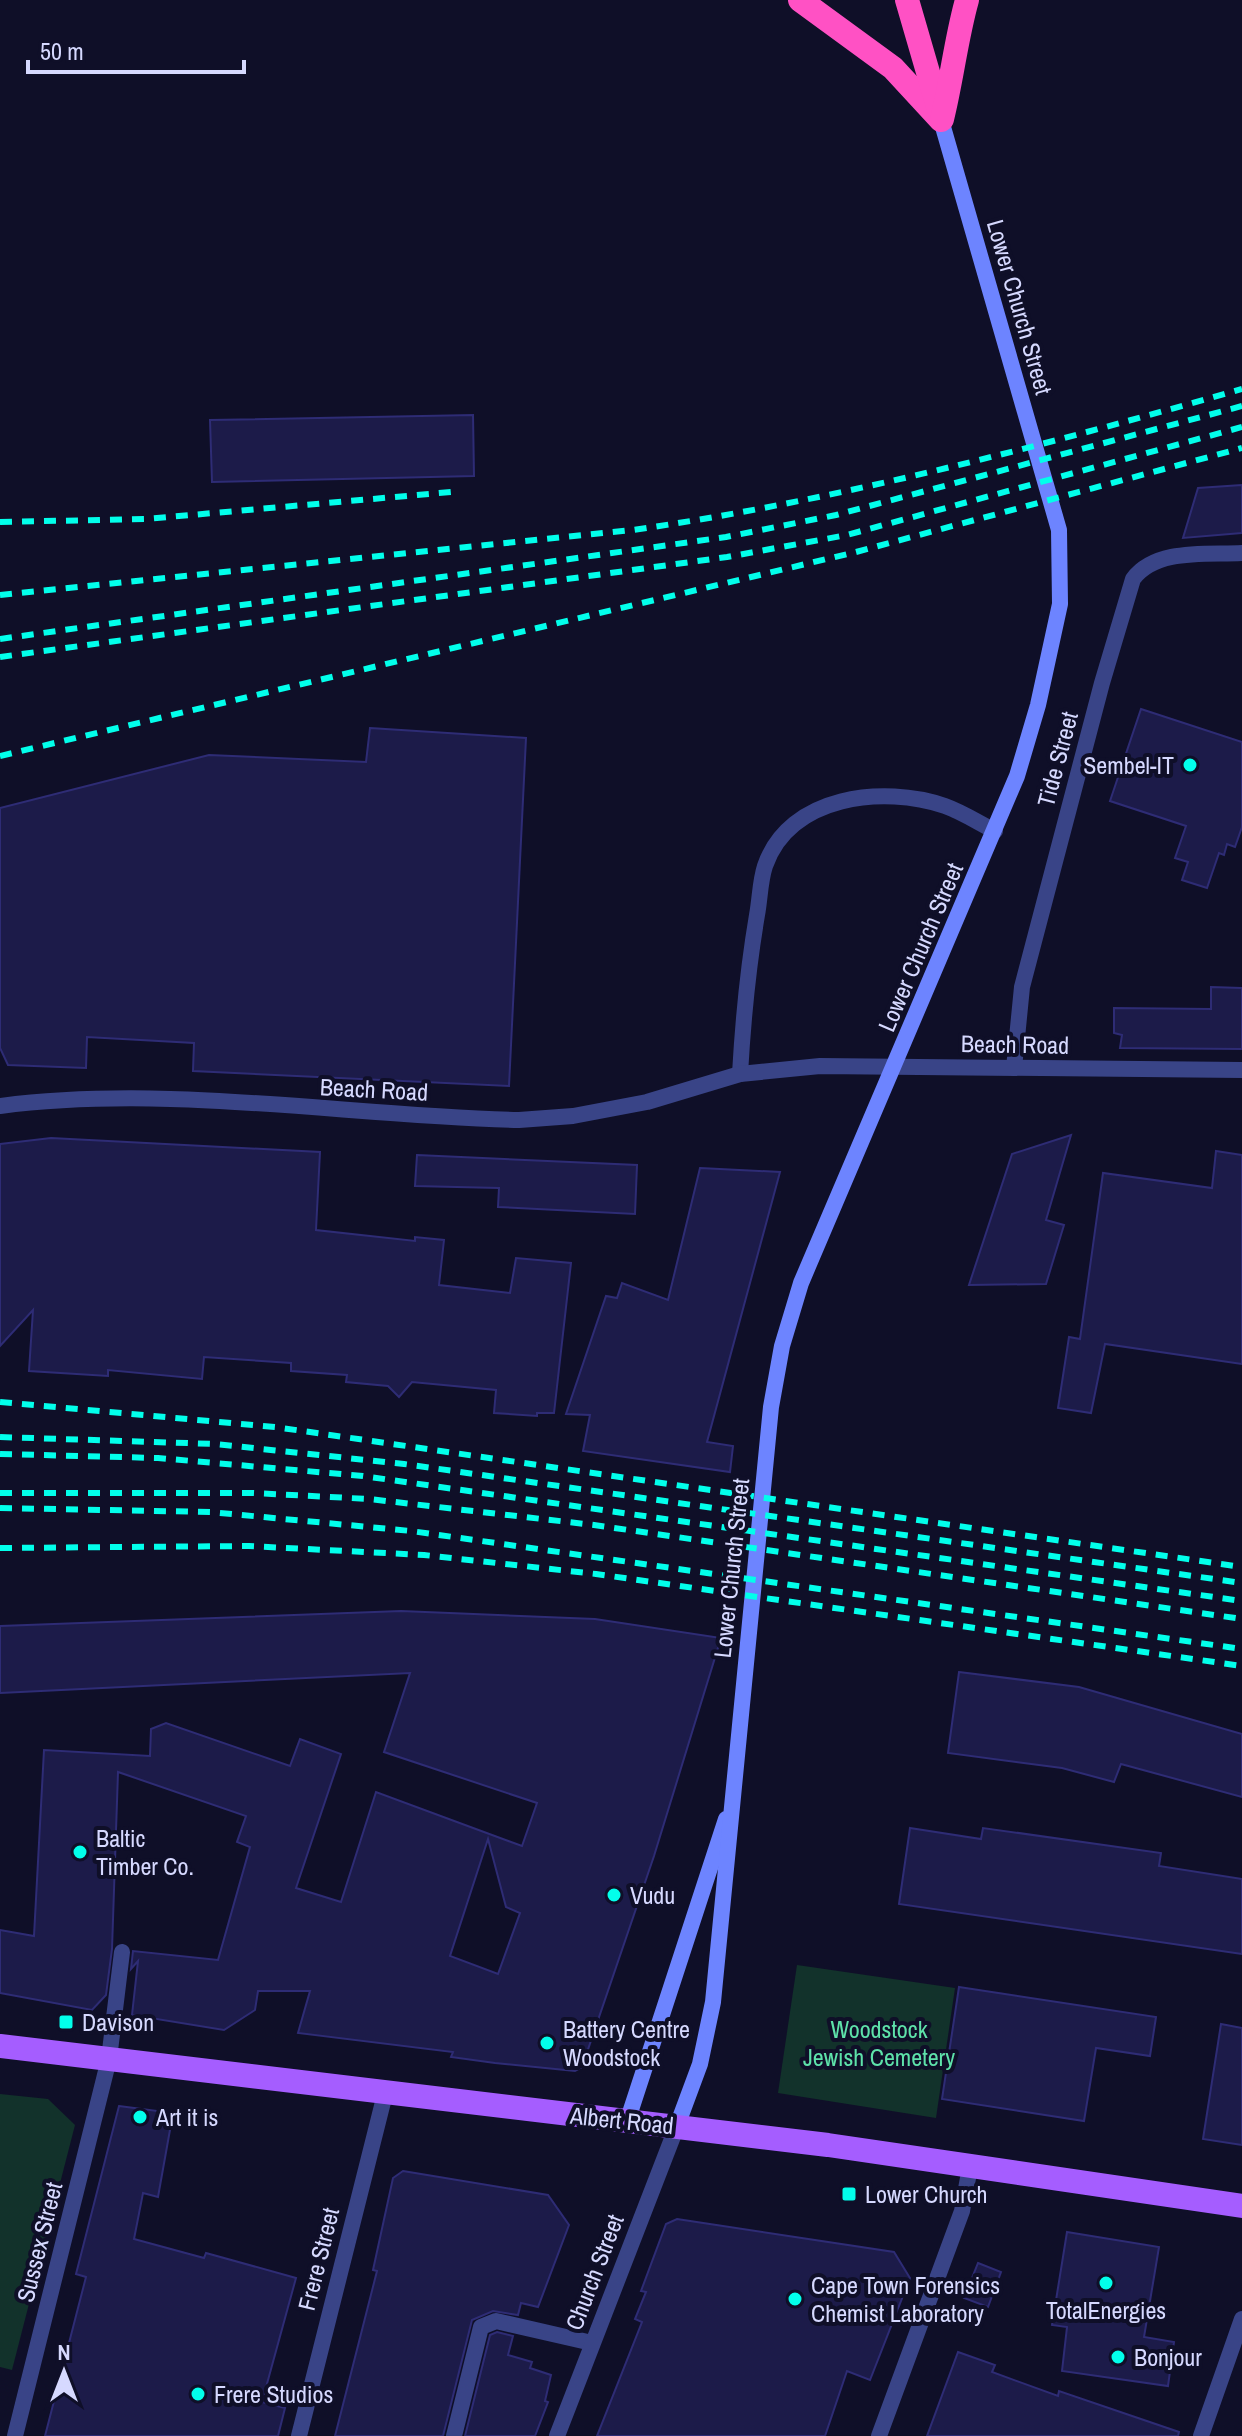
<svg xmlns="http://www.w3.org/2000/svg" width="1242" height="2436" viewBox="0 0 1242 2436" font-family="'Archivo Narrow',sans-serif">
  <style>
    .green { fill: #12322b }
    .building { fill: #1c1b49; stroke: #2e2c75; stroke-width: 2; fill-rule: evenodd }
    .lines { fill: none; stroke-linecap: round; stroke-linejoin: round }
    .street { stroke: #394487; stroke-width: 16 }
    .secondary { stroke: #6d84ff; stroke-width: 16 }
    .primary { stroke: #a55dff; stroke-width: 24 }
    .highway { stroke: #ff51c4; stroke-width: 24 }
    .rail { stroke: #02ffeb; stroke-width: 6; stroke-dasharray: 12 10; stroke-linecap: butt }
    .poi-dot { fill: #02ffeb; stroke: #0f0f28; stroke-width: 3 }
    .labels { text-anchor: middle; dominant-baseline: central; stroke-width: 8; stroke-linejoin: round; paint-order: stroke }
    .street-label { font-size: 24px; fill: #d6d9ff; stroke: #0f0f28 }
    .poi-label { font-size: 24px; fill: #d6d9ff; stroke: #0f0f28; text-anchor: start }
    .park-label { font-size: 24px; fill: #5ee2aa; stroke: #0f0f28 }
  </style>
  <rect width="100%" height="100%" fill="#0f0f28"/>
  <!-- green -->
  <g class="green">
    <polygon points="797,1965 955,1988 936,2118 778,2093"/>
    <polygon points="0,2094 48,2099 75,2125 12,2370 0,2367"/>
  </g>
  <!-- building -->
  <g class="building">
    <polygon points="473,415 474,476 212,482 210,420"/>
    <polygon points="1242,485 1242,533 1183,538 1198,488"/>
    <polygon points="1141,709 1242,742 1242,827 1235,847 1227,844 1224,855 1219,853 1207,888 1182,880 1188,862 1175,858 1186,826 1110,801"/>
    <polygon points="370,728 526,738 509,1086 193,1071 194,1043 87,1037 86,1068 8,1065 0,1048 0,808 209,755 366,762"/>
    <polygon points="1211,987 1242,988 1242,1049 1120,1048 1122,1035 1114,1033 1114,1008 1211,1009"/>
    <polygon points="1071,1135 1046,1220 1064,1225 1046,1284 969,1285 1012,1154"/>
    <polygon points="51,1138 320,1152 316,1230 415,1241 415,1237 444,1240 439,1285 510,1293 516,1258 571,1263 554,1413 537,1413 537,1416 494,1413 496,1390 412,1382 399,1397 388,1386 346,1382 347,1375 291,1371 291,1363 204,1357 202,1379 108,1370 108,1376 29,1371 33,1310 0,1346 0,1144"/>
    <polygon points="1216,1151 1242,1155 1242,1364 1105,1344 1091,1413 1058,1408 1069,1337 1080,1339 1103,1173 1212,1188"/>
    <polygon points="417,1155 637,1165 635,1214 498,1207 499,1188 415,1186"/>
    <polygon points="700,1168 780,1172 707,1442 733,1446 730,1472 583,1451 590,1415 566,1414 606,1296 617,1298 622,1283 668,1300"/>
    <path d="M401,1611L595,1619L721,1638L654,1856L582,2067L575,2071L495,2063L451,2057L453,2052L298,2033L310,1991H258L255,2010L224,2030L132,2015L138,1961L131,1969L133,1951L218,1960L250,1847L237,1842L246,1816L118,1772L112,1949L106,1995L92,2010L0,1993V1930L34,1936L44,1750L150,1756L151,1729L166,1723L290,1766L300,1739L341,1754L296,1888L341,1902L376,1792L522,1846L537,1803L384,1752L410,1673L0,1693V1626ZM488,1839L506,1907L520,1913L498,1974L450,1956Z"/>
    <polygon points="959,1672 1079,1687 1242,1734 1242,1797 1121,1764 1114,1782 1062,1768 948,1753"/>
    <polygon points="910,1828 981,1839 983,1828 1161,1853 1159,1866 1242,1879 1242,1954 899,1904"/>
    <polygon points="959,1987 1156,2017 1150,2056 1096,2048 1084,2121 942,2099"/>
    <polygon points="1221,2024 1242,2028 1242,2145 1203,2139"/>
    <polygon points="119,2106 173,2113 158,2197 143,2193 134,2239 204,2258 206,2253 296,2278 262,2402 285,2408 278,2436 45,2436 86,2277 76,2274"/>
    <polygon points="403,2171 548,2195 569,2225 538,2307 521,2303 518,2315 493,2311 472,2320 443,2436 335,2436 377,2271 373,2270 393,2178"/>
    <polygon points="677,2219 894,2252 910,2278 870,2380 847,2371 825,2436 597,2436 642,2322 635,2319 646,2292 641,2291 666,2224"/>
    <polygon points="1067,2232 1159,2247 1144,2337 1174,2342 1168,2386 1062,2371 1067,2327 1052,2325"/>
    <polygon points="978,2263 1001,2272 988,2307 964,2298"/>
    <polygon points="497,2332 513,2336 508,2355 532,2362 530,2368 551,2375 545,2401 548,2402 535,2436 465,2436 490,2335"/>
    <polygon points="958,2352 995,2365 992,2372 1058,2396 1059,2391 1179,2432 1178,2436 927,2436"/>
  </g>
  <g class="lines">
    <!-- street -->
    <g class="street">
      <path d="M1014,1068L1022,987L1102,683L1133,579C1156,548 1207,555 1242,553"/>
      <path d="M740,1074C743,1020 748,968 757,915C760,899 760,881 765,866C789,795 884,785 945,806C962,812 979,823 995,831"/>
      <path d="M0,1106C170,1084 348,1116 519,1120L573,1116L647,1102L740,1074L820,1066L1242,1070"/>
      <polyline points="15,2436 109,2059 122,1952"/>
      <polyline points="299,2436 385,2094"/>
      <polyline points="454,2436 481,2327 496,2321 592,2343"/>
      <polyline points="557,2436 677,2126"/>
      <polyline points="879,2436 962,2211 970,2167"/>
      <polyline points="1201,2436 1242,2319"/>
    </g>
    <!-- secondary -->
    <g class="secondary">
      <polyline points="627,2122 726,1819"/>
      <polyline points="677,2126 700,2064 713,2002 771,1407 782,1346 801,1283 1017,776 1038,705 1060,604 1059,530 941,120"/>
    </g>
    <!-- primary -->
    <polyline class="primary" points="0,2046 828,2145 1242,2206"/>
    <!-- highway -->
    <g class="highway">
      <polyline points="800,0 893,68 941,120"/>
      <polyline points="907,0 941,117"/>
      <path d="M942,119C952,79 956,39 967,0"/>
    </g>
    <!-- rail -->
    <g class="rail">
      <polyline points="0,522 146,519 451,492"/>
      <path d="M0,595L633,530C840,500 1041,446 1242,389"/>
      <polyline points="0,639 726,537 836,515 1242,406"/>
      <polyline points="0,657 727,557 847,535 1242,427"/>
      <polyline points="0,756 856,552 1242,448"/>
      <polyline points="0,1402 275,1427 1242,1567"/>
      <polyline points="0,1437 215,1444 404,1464 1242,1583"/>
      <polyline points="0,1454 158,1458 363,1476 1242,1601"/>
      <polyline points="0,1493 252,1493 369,1499 594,1525 1242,1619"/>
      <polyline points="0,1508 210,1512 411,1531 1242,1649"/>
      <polyline points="0,1548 249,1546 424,1555 596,1574 1242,1666"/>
    </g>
  </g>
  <!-- markers -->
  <g class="poi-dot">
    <circle cx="1190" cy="765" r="8"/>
    <circle cx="80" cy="1852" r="8"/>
    <circle cx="614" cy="1895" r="8"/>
    <rect x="58" y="2014" width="16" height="16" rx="4"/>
    <circle cx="547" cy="2043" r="8"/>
    <circle cx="140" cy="2117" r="8"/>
    <rect x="841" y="2186" width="16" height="16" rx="4"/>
    <circle cx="1106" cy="2283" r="8"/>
    <circle cx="795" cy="2299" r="8"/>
    <circle cx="1118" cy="2357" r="8"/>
    <circle cx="198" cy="2394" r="8"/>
  </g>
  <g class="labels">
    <!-- street labels -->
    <g class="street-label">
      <text transform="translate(1020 307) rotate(74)">Lower Church Street</text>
      <text transform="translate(1057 759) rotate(-75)">Tide Street</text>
      <text transform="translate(920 947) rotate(-67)">Lower Church Street</text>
      <text transform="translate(1015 1044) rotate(1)">Beach Road</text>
      <text transform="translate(374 1089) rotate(3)">Beach Road</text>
      <text transform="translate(731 1568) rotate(-84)">Lower Church Street</text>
      <text transform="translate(622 2120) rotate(6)">Albert Road</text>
      <text transform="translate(39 2242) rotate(-76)">Sussex Street</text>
      <text transform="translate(318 2259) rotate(-76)">Frere Street</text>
      <text transform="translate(594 2272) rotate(-69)">Church Street</text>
    </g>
    <!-- poi labels -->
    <g class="poi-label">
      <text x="1174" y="765" text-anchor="end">Sembel-IT</text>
      <text x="96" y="1838">Baltic<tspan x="96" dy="28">Timber Co.</tspan></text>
      <text x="630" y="1895">Vudu</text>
      <text x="82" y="2022">Davison</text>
      <text x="563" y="2029">Battery Centre<tspan x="563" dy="28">Woodstock</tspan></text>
      <text x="156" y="2117">Art it is</text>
      <text x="865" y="2194">Lower Church</text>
      <text x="811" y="2285">Cape Town Forensics<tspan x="811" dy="28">Chemist Laboratory</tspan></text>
      <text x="1106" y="2310" text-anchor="middle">TotalEnergies</text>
      <text x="1134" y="2357">Bonjour</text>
      <text x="214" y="2394">Frere Studios</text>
    </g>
    <!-- park labels -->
    <g class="park-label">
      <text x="879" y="2029">Woodstock<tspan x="879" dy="28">Jewish Cemetery</tspan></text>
    </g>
  </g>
  <!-- north arrow -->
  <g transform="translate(64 2372)" stroke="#0f0f28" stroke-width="6" paint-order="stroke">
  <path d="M0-6L14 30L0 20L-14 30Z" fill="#d6d9ff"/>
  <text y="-12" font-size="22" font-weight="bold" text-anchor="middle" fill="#d6d9ff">N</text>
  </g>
  <!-- scale -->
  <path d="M28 60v12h216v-12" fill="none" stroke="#d6d9ff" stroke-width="4"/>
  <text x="40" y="60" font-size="24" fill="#d6d9ff" stroke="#0f0f28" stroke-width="6" paint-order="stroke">50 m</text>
</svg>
